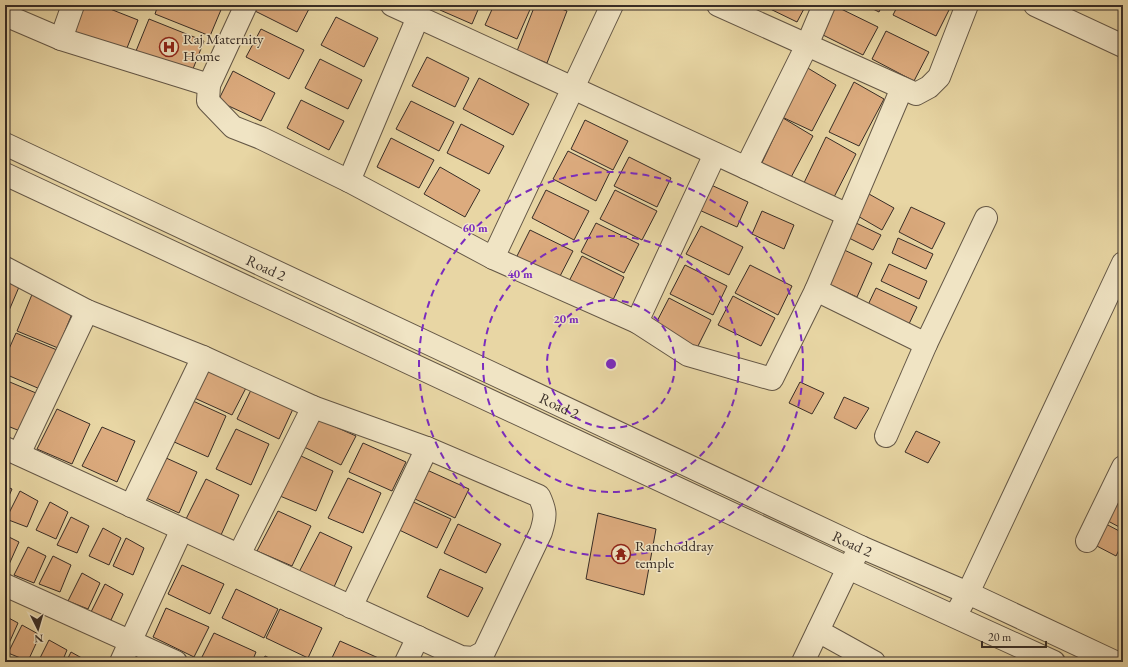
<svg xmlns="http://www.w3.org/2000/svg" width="1128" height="667" viewBox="0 0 1128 667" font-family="'EB Garamond',serif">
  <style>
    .building { fill: #dcab7e; stroke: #382d26 }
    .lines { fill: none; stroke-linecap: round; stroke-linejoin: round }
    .minor-casing { stroke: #645746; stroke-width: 24 }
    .tertiary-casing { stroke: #645746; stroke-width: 24 }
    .minor { stroke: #f0e4c4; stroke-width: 22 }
    .tertiary { stroke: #f0e4c4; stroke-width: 22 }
    .ring { fill: none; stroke: #7b2cbf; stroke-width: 2; stroke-dasharray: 7 5 }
    .labels { text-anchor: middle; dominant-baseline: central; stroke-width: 3; stroke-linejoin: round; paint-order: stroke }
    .poi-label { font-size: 15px; fill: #382d26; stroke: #f0e4c4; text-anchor: start }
    .street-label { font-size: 15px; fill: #382d26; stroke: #f0e4c4 }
    .centre { fill: #7b2cbf; stroke: #f0e4c4; stroke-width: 2 }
    .ring-label { font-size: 12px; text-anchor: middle; font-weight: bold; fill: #7b2cbf; stroke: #f0e4c4; stroke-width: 3; stroke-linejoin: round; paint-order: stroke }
  </style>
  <rect width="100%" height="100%" fill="#e8d6a4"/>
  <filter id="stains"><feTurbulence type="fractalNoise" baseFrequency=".005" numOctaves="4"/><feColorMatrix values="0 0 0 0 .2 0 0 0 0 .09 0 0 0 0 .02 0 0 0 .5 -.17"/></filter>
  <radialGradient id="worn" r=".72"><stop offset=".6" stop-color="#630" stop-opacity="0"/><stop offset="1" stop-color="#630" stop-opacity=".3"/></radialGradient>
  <!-- building -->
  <g class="building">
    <polygon points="80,5 100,5 138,20 125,53 70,30"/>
    <polygon points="158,5 223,5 210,36 155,14"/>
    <polygon points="257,5 311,5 297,32 255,11"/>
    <polygon points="443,5 480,5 472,24 440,10"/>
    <polygon points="494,5 532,5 517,39 485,25"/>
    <polygon points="535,5 551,5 567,11 547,63 517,51"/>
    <polygon points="762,5 806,5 797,22"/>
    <polygon points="865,5 882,5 879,12"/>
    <polygon points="898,5 945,5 950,8 936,36 893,15"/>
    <polygon points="835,6 878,27 863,55 821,34"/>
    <polygon points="336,17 378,38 364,67 321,45"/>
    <polygon points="149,19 204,41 191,74 136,51"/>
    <polygon points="261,29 304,50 289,79 246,57"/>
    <polygon points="886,31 929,52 914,81 872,59"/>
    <polygon points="427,57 469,78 455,107 412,86"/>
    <polygon points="320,59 362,80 348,109 305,88"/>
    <polygon points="806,67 836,85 812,131 782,117"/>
    <polygon points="233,71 275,93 261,121 218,101"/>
    <polygon points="479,78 529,104 513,135 463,109"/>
    <polygon points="854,82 884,99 859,146 829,132"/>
    <polygon points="301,100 344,121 329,150 287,128"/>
    <polygon points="411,101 454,122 439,151 396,129"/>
    <polygon points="783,118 813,136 788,183 759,169"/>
    <polygon points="585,120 628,141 613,170 571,149"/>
    <polygon points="461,124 504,146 489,174 447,153"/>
    <polygon points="826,137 856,154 832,201 802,187"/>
    <polygon points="391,138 434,160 419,188 377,167"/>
    <polygon points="568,151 610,172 596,201 553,179"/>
    <polygon points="629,157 671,178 657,207 614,186"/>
    <polygon points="440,167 480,190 465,217 424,194"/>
    <polygon points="709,184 748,202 737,227 697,209"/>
    <polygon points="546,190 589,211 574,240 532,218"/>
    <polygon points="615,190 657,211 642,240 600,219"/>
    <polygon points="869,194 894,208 882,230 856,215"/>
    <polygon points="911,207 945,223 932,249 899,232"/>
    <polygon points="762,211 794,225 784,249 752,234"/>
    <polygon points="596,223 639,244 624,273 581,252"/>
    <polygon points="856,223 881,235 873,250 849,238"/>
    <polygon points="701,226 743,247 729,275 686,254"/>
    <polygon points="530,230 573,251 558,280 516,258"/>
    <polygon points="898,238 933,254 926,269 892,253"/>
    <polygon points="840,248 872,263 857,297 824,282"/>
    <polygon points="582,256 624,277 610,306 567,285"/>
    <polygon points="889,264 927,281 919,299 881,281"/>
    <polygon points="685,265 727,286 713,315 670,294"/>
    <polygon points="750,265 792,286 778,315 735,293"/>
    <polygon points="5,281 19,287 5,320"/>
    <polygon points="876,288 917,307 908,326 867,307"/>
    <polygon points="33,292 74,309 58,348 17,331"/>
    <polygon points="733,296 775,318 761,346 718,325"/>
    <polygon points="669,298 711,320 697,348 654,327"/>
    <polygon points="16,333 57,350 40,389 5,374 5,358"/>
    <polygon points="204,367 247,386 232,415 190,396"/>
    <polygon points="5,380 36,393 20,431 5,425"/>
    <polygon points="800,382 824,393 812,414 789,403"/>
    <polygon points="251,390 293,409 279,439 237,419"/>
    <polygon points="844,397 869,408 856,429 834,418"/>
    <polygon points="193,401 226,416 208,457 172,441"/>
    <polygon points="57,409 90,424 72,464 37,449"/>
    <polygon points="313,417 356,436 341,465 300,445"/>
    <polygon points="102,427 135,441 117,482 82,466"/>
    <polygon points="236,429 269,444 251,485 216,469"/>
    <polygon points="916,431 940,442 928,463 905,452"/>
    <polygon points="363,443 406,462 392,491 349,472"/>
    <polygon points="301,456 333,471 316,511 280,496"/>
    <polygon points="164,457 197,472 179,513 144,497"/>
    <polygon points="427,470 469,489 455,518 413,498"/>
    <polygon points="348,478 381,493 363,533 328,518"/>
    <polygon points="206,479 239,495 221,535 186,519"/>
    <polygon points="5,486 12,489 5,505"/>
    <polygon points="20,491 38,501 27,527 6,519"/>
    <polygon points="409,500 451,519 437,548 395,528"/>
    <polygon points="1119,500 1123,502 1123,529 1108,521"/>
    <polygon points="50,502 68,512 56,539 36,530"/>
    <polygon points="278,511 311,526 292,566 257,551"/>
    <polygon points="598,513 656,529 644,595 586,579"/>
    <polygon points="71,517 89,526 77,553 57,545"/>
    <polygon points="1104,523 1123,533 1123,542 1116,556 1093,544"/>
    <polygon points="458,524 501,544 486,573 444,553"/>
    <polygon points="103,528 121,538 109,565 89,556"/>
    <polygon points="320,532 352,547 334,587 299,572"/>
    <polygon points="5,535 19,542 7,569 5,568"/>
    <polygon points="126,538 144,548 133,575 113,566"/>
    <polygon points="28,547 46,556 34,583 14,575"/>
    <polygon points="53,556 71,565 60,592 39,584"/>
    <polygon points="182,565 224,584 210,614 168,594"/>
    <polygon points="440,569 483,588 468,617 427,597"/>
    <polygon points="82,573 100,583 88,609 68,601"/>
    <polygon points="105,584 123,594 111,620 91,612"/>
    <polygon points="236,589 278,609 264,638 222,618"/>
    <polygon points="166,608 209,627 194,657 153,637"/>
    <polygon points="280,609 322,628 308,658 266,638"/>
    <polygon points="5,616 18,623 6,650 5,649"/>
    <polygon points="22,625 40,635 28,661 8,653"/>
    <polygon points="214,633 256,652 252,662 200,661"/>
    <polygon points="49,640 67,650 62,662 38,662"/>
    <polygon points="340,641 383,660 382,662 330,662"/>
    <polygon points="71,652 89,662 66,662"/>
    <polygon points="265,656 278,662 262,662"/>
  </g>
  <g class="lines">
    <defs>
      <g id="minor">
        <polyline points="392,5 573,88 493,258"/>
        <polyline points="612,5 573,88 848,215"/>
        <polyline points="718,5 916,94 929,87 939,77 967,5"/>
        <polyline points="1035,5 1123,46"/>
        <polyline points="5,15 61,39 209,85 208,101 233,127 261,138 349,181 493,258 637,322 688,355 772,379 816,290"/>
        <polyline points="61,39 73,5"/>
        <polyline points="209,85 246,5"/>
        <polyline points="902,88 816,290 926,344 986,218"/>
        <polyline points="746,168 807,45 824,5"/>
        <polyline points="349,181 418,17"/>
        <path d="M5,268L87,311L203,357L313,407L427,448L539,496C546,511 546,516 541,532L484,652L473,658L461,657L5,448"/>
        <polyline points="637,322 715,154"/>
        <polyline points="886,436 926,344"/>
        <polyline points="19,454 87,311"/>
        <polyline points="131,506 203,357"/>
        <polyline points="1087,541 1123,467"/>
        <polyline points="239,555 313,407"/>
        <polyline points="5,585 176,662"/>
        <polyline points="351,607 427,448"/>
        <polyline points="955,616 968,593 1123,263"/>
        <polyline points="818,631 874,662"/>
        <polyline points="121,662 182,529"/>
        <polyline points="406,662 418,637"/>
        <polyline points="803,662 848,568 861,547"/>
      </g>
      <g id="tertiary">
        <path id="s1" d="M5,144L861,547L968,593L1115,662"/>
        <polyline points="5,174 848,568 1054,662"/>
      </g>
    </defs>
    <!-- minor casing -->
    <use href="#minor" class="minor-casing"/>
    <!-- tertiary casing -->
    <use href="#tertiary" class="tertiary-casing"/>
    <!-- minor -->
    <use href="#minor" class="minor"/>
    <!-- tertiary -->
    <use href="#tertiary" class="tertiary"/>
  </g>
  <!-- distance rings -->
  <g class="ring">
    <circle cx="611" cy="364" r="64"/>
    <circle cx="611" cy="364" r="128"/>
    <circle cx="611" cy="364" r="192"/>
  </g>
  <!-- icons -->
  <defs>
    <symbol id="hospital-ring" viewBox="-11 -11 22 22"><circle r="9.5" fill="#f0e4c4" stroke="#8f2418" stroke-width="1.5"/><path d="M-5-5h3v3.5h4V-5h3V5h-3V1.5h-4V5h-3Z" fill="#8f2418"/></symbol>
    <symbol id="temple-ring" viewBox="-11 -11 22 22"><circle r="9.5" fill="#f0e4c4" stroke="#8f2418" stroke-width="1.5"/><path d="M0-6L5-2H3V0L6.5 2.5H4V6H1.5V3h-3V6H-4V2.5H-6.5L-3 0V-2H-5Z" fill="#8f2418"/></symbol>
  </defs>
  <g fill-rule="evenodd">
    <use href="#hospital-ring" x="158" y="36" width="22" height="22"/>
    <use href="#temple-ring" x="610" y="543" width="22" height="22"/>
  </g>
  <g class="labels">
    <!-- poi labels -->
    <g class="poi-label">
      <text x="183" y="38">Raj Maternity<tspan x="183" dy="17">Home</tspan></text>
      <text x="635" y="545">Ranchoddray<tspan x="635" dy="17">temple</tspan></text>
    </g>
    <!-- street labels -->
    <g class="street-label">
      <text stroke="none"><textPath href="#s1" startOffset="289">Road 2</textPath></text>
      <text stroke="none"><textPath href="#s1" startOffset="613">Road 2</textPath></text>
      <text stroke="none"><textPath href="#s1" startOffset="937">Road 2</textPath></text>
    </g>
  </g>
  <circle cx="611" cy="364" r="6" class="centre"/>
  <g class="ring-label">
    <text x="475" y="232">60 m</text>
    <text x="520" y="278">40 m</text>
    <text x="566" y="323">20 m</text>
  </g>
  <!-- margin -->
  <rect width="1128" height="667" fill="none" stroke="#e8d6a4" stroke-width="20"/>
  <rect x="6" y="6" width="1116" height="655" fill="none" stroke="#382d26" stroke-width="2"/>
  <rect x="10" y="10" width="1108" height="647" fill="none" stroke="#382d26"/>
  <!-- north arrow -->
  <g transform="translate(38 629) rotate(175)" stroke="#f0e4c4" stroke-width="3" paint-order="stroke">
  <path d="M0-3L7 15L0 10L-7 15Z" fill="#382d26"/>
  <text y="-6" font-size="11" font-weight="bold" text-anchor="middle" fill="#382d26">N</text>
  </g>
  <!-- scale -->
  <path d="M982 641v6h64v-6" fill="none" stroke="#382d26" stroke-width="2"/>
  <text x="988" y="641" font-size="12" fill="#382d26" stroke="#f0e4c4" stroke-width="3" paint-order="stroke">20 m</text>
  <rect width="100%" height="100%" filter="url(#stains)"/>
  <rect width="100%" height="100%" fill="url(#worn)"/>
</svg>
